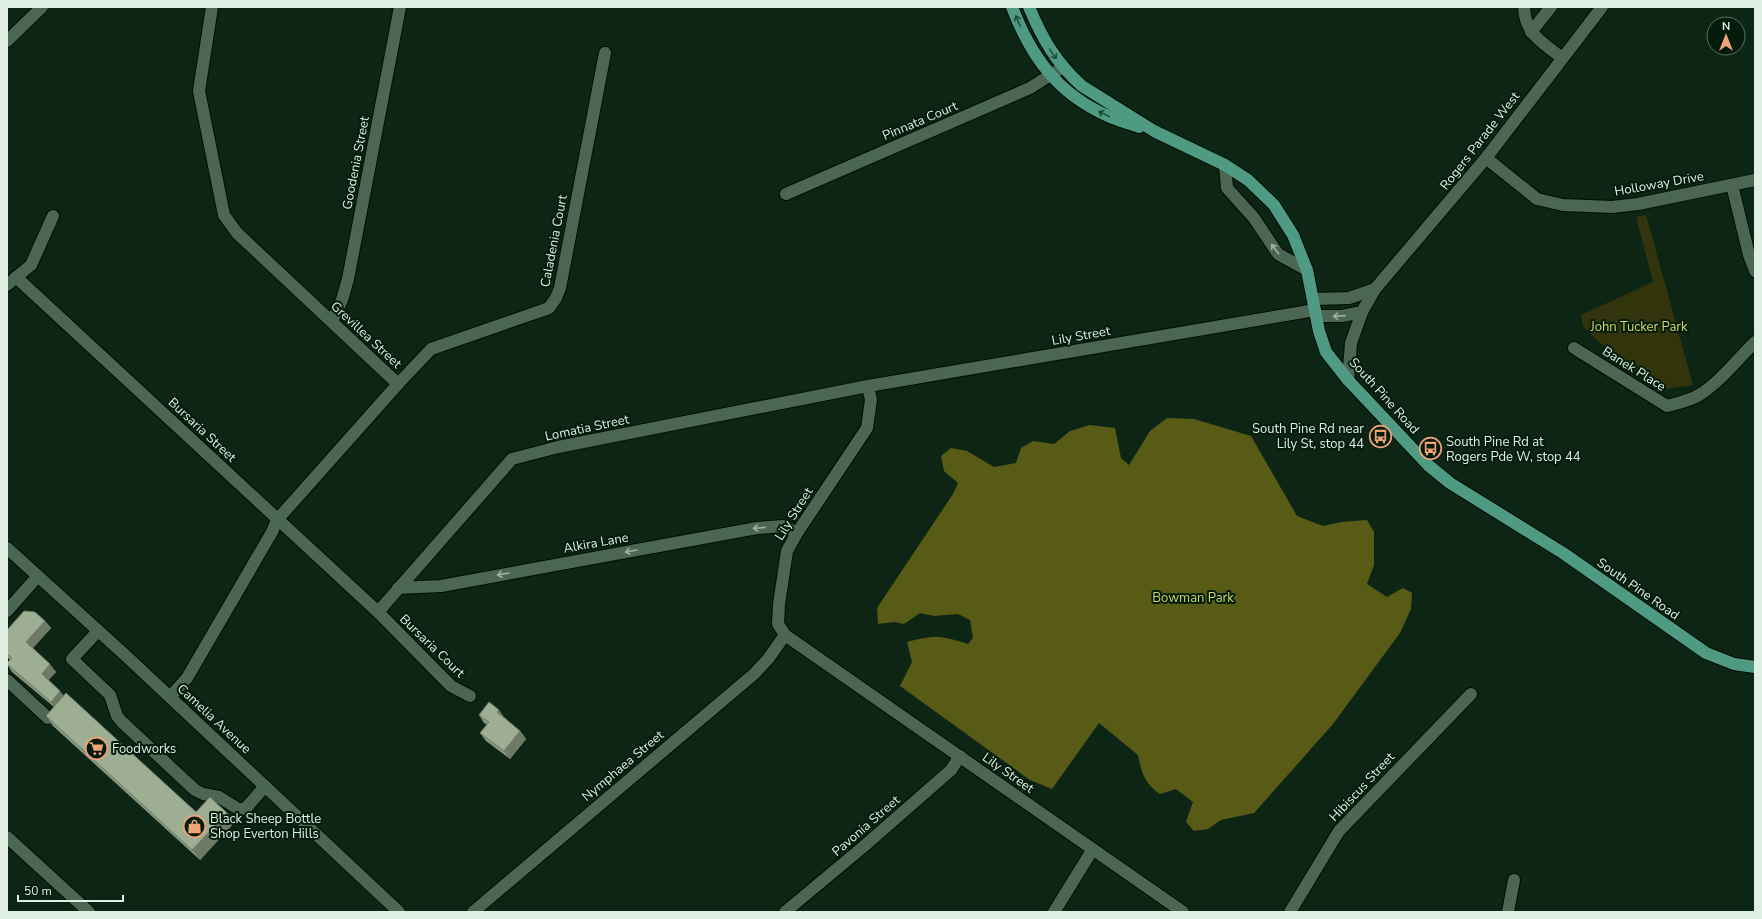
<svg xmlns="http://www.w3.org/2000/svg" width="1762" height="919" viewBox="0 0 1762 919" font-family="'Nunito Sans',sans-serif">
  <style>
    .green { fill: #32340b }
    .forest { fill: #585b15 }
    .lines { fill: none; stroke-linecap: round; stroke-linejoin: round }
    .minor-casing { stroke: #000e02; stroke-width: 14 }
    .major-casing { stroke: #000e02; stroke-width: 14 }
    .minor { stroke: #4b6653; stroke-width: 12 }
    .major { stroke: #4f9a82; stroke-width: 12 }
    .wall { fill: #87967e }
    .shaded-wall { fill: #6e7a66 }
    .building { fill: #9dae92; stroke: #6e7a66 }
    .oneway { stroke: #214e3b }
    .oneway2 { stroke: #9db1a3 }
    .labels { text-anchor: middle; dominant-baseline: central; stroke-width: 4; stroke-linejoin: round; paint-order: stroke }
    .street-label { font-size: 13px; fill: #e0efe4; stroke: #031c0c }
    .park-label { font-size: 13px; fill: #d3d862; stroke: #031c0c }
    .poi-label { font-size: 13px; fill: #e0efe4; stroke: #031c0c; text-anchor: start }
  </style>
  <rect width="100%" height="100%" fill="#0c2515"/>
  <!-- green -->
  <polygon class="green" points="1646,215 1693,385 1667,389 1651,381 1598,341 1583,326 1581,315 1653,282 1636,217"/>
  <!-- forest -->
  <path class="forest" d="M1167,418L1194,419L1251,436L1297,516L1323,526L1341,522L1367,520L1374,532V565L1367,584L1387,597L1403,588L1412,593L1411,609L1400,633L1333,724L1254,813L1221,820L1208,829L1194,831L1186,822L1193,802L1176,789L1160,794C1145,784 1141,772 1138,755L1099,723L1052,789L1030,780L900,686L912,662L907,642C934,635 941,635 968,644L973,638L970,620L958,614L934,616L920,613L904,624L894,622L878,624L877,608L953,494L958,483L944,471L941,456L951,448L967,451L994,467L1016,463L1021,448L1033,441L1054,444L1070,431L1090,425L1115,428L1121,458L1129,465L1150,431Z"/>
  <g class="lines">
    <defs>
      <g id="minor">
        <path d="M1524,7C1525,35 1543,42 1562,58"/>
        <polyline points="1531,32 1551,7"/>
        <polyline points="7,41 42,7"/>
        <polyline points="1486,158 1537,199 1563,205 1612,207 1638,204 1755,180"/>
        <polyline points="1225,165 1227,188 1254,218 1278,254 1307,270"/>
        <polyline points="1732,185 1749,255 1755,271"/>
        <polyline points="786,194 1030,88 1063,67"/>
        <polyline points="16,277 378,612 451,686 470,696"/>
        <polyline points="7,285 31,265 53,216"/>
        <polyline points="1313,299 1349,298 1375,289"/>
        <polyline points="1316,316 1342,316 1362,312 1375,289 1486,158 1602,7"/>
        <polyline points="332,321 342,300 348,279 400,7"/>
        <path d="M1574,348L1667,406C1678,403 1689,401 1699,395C1719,383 1738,359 1755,342"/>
        <polyline points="1348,380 1351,343 1362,312"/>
        <polyline points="398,384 431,349 549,308 556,298 560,288 605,53"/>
        <polyline points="7,548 125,655 399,912"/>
        <polyline points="398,588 441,586 757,528 784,526 797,533"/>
        <polyline points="7,611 37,577"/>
        <polyline points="378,612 512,459 558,447 868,386"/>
        <polyline points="98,631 72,659 110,695 117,716 122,722 195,790 203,794 219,797 240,810 247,807 265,786"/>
        <polyline points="7,680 48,718"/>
        <polyline points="170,697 187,678 272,532 277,520 398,384 237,233 224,215 199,91 212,7"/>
        <polyline points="7,837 89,912"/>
        <polyline points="473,912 754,674 768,659 785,635"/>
        <polyline points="785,912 863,847 951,770 960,756"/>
        <polyline points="1054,912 1093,849"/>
        <polyline points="1183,912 785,635 778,624 779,604 787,551 797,533 867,428 871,400 868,386 1315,310"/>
        <polyline points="1290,912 1339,831 1471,694"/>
        <polyline points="1508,912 1514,880"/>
      </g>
      <g id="major">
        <path d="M1012,7C1031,57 1058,94 1108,116C1118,121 1129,123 1139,127"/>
        <path d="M1029,7C1042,38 1056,63 1082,86L1154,131L1225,165L1248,180L1274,205L1293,235L1307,270L1319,331L1326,352L1348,380L1428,465L1450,483L1563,553L1706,653L1734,664L1755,667"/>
      </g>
    </defs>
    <!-- minor casing -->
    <use href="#minor" class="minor-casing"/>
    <!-- major casing -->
    <use href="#major" class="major-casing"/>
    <!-- minor -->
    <use href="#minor" class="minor"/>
    <!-- major -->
    <use href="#major" class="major"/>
  </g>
  <!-- wall -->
  <g class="wall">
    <polygon points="45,621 51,628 33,648 56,672 48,680 64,696 196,812 227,813 234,823 200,860 53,726 46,716 54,707 12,672 7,664 10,660 7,657 7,630"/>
    <polygon points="479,715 504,717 520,731 526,739 510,759 486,741 480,733 487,725 484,723"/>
  </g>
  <!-- shaded-wall -->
  <g class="shaded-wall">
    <polygon points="45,621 51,628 31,650 26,642"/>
    <polygon points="50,664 56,672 47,682 42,674"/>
    <polygon points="60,691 66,699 56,709 51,702"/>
    <polygon points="499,710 504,717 502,720 497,712"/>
    <polygon points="520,731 526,739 510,759 504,751"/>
    <polygon points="227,813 234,823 200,860 192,850"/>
  </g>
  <!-- building -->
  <g class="building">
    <polygon points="24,611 35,612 45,621 26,642 50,664 42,674 60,691 51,702 7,664 7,663 12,658 7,654 7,630"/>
    <polygon points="66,693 196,812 210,797 227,813 192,850 46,716"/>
    <polygon points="489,702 499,710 497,712 520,731 504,751 480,733 489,722 479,715"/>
  </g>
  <!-- one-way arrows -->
  <defs><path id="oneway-shaft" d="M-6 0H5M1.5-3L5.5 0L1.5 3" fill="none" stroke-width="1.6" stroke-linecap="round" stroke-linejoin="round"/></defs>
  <g class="oneway">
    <use href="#oneway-shaft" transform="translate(1018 21) rotate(-113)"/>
    <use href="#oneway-shaft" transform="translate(1053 54) rotate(55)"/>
    <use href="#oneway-shaft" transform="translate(1104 114) rotate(-154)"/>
  </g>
  <g class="oneway2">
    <use href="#oneway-shaft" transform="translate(1275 249) rotate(-127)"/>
    <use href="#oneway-shaft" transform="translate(1339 316) rotate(176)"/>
    <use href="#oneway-shaft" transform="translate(759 528) rotate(174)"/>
    <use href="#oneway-shaft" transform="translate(631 551) rotate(170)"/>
    <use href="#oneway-shaft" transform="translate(503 574) rotate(170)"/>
  </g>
  <!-- icons -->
  <defs>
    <symbol id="bus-ring" viewBox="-11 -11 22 22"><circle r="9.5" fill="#031c0c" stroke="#f0a279" stroke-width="1.5"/><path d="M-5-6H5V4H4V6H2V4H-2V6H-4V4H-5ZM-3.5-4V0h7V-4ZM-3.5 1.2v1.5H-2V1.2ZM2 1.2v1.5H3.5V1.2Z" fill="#f0a279"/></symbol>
    <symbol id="supermarket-ring" viewBox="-11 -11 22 22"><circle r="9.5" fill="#031c0c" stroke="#f0a279" stroke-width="1.5"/><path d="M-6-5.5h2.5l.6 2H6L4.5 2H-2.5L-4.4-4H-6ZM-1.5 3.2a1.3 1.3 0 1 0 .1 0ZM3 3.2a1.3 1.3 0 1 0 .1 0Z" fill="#f0a279"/></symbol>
    <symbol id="shop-ring" viewBox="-11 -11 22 22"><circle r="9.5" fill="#031c0c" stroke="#f0a279" stroke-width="1.5"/><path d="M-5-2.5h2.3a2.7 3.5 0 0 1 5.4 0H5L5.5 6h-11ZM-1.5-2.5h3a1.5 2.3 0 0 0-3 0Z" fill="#f0a279"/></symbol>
  </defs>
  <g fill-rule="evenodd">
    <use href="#bus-ring" x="1368" y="424" width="25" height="25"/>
    <use href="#bus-ring" x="1418" y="436" width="25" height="25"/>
    <use href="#supermarket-ring" x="84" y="736" width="25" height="25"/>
    <use href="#shop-ring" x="182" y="814" width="25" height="25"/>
  </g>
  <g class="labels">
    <!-- street labels -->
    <g class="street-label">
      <text transform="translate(920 121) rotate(-23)">Pinnata Court</text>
      <text transform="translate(1480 141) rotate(-52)">Rogers Parade West</text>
      <text transform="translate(356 163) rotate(-79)">Goodenia Street</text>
      <text transform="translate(1659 184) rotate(-10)">Holloway Drive</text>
      <text transform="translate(554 241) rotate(-79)">Caladenia Court</text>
      <text transform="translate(366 335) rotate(43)">Grevillea Street</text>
      <text transform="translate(1081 336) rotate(-10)">Lily Street</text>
      <text transform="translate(1634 369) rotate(32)">Banek Place</text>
      <text transform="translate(1384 396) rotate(48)">South Pine Road</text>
      <text transform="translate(587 428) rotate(-12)">Lomatia Street</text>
      <text transform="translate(202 430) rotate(43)">Bursaria Street</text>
      <text transform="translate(794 514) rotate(-58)">Lily Street</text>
      <text transform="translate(596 543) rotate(-10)">Alkira Lane</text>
      <text transform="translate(1638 589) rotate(35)">South Pine Road</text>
      <text transform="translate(432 646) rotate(44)">Bursaria Court</text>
      <text transform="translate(214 719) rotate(43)">Camelia Avenue</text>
      <text transform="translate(623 766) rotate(-40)">Nymphaea Street</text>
      <text transform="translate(1008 773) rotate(35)">Lily Street</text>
      <text transform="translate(1362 787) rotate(-47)">Hibiscus Street</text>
      <text transform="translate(866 826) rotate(-41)">Pavonia Street</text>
    </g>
    <!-- park labels -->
    <g class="park-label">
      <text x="1639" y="327">John Tucker Park</text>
      <text x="1193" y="598">Bowman Park</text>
    </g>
    <!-- poi labels -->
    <g class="poi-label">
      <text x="1364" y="429" text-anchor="end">South Pine Rd near<tspan x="1364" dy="15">Lily St, stop 44</tspan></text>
      <text x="1446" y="442">South Pine Rd at<tspan x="1446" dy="15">Rogers Pde W, stop 44</tspan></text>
      <text x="112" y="749">Foodworks</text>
      <text x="210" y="819">Black Sheep Bottle<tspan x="210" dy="15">Shop Everton Hills</tspan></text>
    </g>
  </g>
  <!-- border -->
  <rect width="1762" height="919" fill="none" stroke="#e0efe4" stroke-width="16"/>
  <!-- north arrow -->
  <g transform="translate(1726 36)"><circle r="19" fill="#031c0c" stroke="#5b7062"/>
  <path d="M0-3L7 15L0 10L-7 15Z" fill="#f0a279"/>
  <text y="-6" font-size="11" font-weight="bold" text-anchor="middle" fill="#e0efe4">N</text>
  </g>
  <!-- scale -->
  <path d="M18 895v6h105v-6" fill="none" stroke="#e0efe4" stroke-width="2"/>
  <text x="24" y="895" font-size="12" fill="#e0efe4" stroke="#031c0c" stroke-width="3" paint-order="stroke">50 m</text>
</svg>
